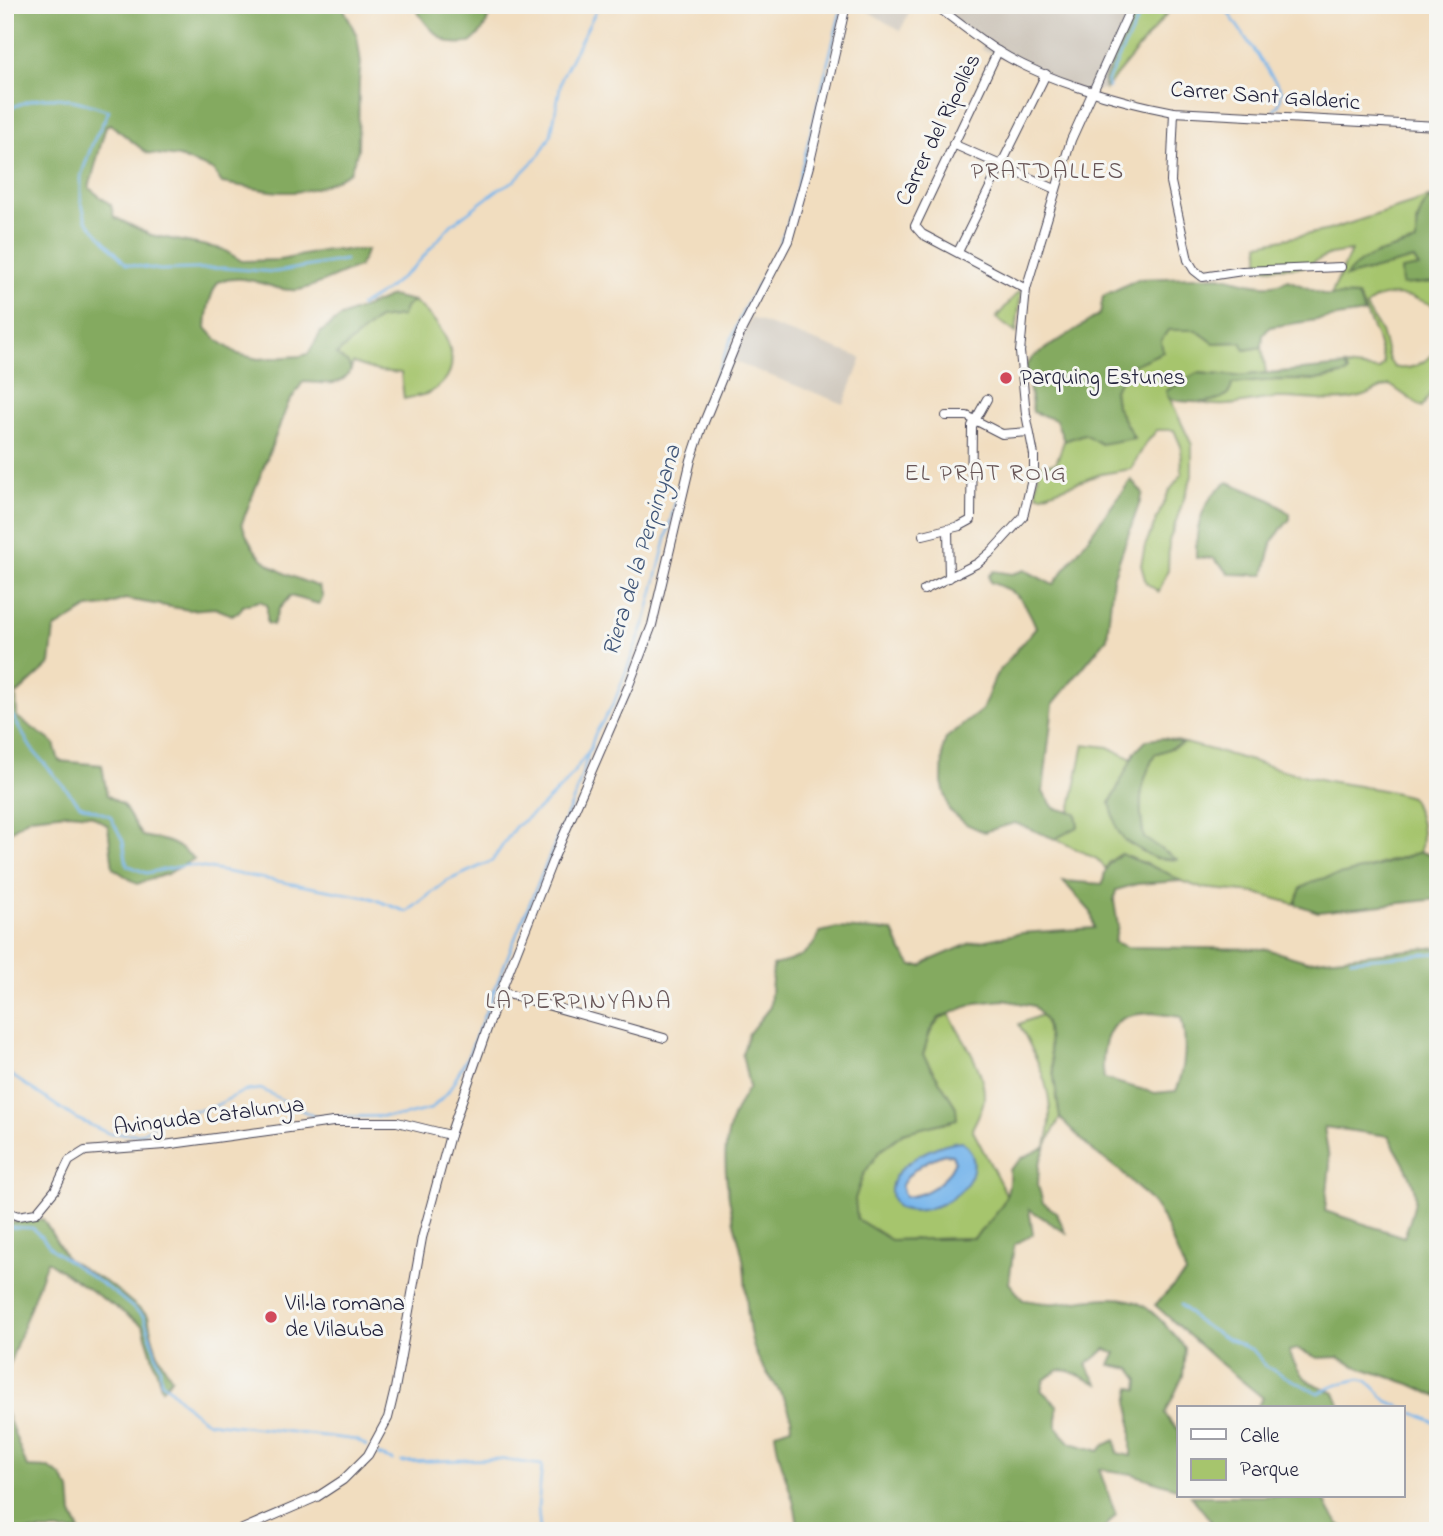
<svg xmlns="http://www.w3.org/2000/svg" width="1443" height="1536" viewBox="0 0 1443 1536" font-family="'Indie Flower',sans-serif">
  <style>
    .industrial { fill: #cbc3b8 }
    .green { fill: #a6c56d; stroke: #647454; stroke-width: 2; fill-rule: evenodd }
    .forest { fill: #84aa60; stroke: #53664e; stroke-width: 2; fill-rule: evenodd }
    .water { fill: #78b6eb; stroke: #4d6c93; stroke-width: 2; fill-rule: evenodd }
    .lines { fill: none; stroke-linecap: round; stroke-linejoin: round }
    .stream { stroke: #78b6eb; stroke-width: 2.5 }
    .minor-casing { stroke: #413e4f; stroke-width: 10 }
    .minor { stroke: #fff; stroke-width: 8 }
    .poi-dot { fill: #d1495b; stroke: #f6f6f2; stroke-width: 2.5 }
    .labels { text-anchor: middle; dominant-baseline: central; stroke-width: 6; stroke-linejoin: round; paint-order: stroke }
    .street-label { font-size: 23px; fill: #22223b; stroke: #f6f6f2 }
    .poi-label { font-size: 23px; fill: #22223b; stroke: #f6f6f2; text-anchor: start }
    .neighbourhood-label { font-size: 24px; letter-spacing: 2px; fill: #685657; stroke: #f6f6f2 }
    .water-label { font-size: 24px; font-style: italic; fill: #405679; stroke: #f6f6f2 }
  </style>
  <rect width="100%" height="100%" fill="#f6f6f2"/>
  <filter id="ink" filterUnits="userSpaceOnUse"><feTurbulence type="fractalNoise" baseFrequency=".0143" numOctaves="2"/><feDisplacementMap in="SourceGraphic" scale="14" xChannelSelector="R" yChannelSelector="G"/><feConvolveMatrix kernelMatrix="1 2 1 2 8 2 1 2 1" color-interpolation-filters="sRGB"/></filter>
  <filter id="wash" filterUnits="userSpaceOnUse"><feTurbulence type="fractalNoise" baseFrequency=".00686" numOctaves="4" result="noise"/><feDisplacementMap in="SourceGraphic" scale="28" xChannelSelector="R" yChannelSelector="G"/><feGaussianBlur stdDeviation="1.57" result="paint"/><feColorMatrix in="noise" values="0 0 0 0 0 0 0 0 0 0 0 0 0 0 0 0 0 1.4 0 .05"/><feComposite in="paint" operator="in"/></filter>
  <g filter="url(#wash)">
    <rect width="100%" height="100%" fill="#f1ddbf"/>
    <!-- industrial -->
    <g class="industrial">
      <polygon points="858,5 913,5 900,31"/>
      <polygon points="930,5 1140,5 1104,81 1105,89 1087,93 981,49 983,45"/>
      <polygon points="751,318 862,358 844,404 732,361"/>
    </g>
    <!-- green -->
    <g class="green">
      <polygon points="1140,5 1174,5 1105,89 1104,81"/>
      <path d="M1431,197L1416,222V242L1378,253L1393,263L1414,259L1419,268L1402,284L1438,282V309C1420,297 1381,286 1366,307L1381,332L1389,360L1394,367C1411,372 1426,362 1438,349V382L1422,407L1390,385C1379,388 1369,395 1360,397C1333,405 1305,397 1278,398C1254,399 1226,410 1202,403L1228,395L1232,384C1259,379 1285,381 1312,380C1323,380 1335,377 1346,374L1348,372L1345,366L1379,370L1384,363L1376,335L1358,296L1331,295L1351,251L1330,254L1303,267L1259,268V244L1329,230Z"/>
      <polygon points="1019,291 1021,292 1016,333 996,318"/>
      <path d="M414,301C442,323 473,367 431,392C423,396 412,397 404,399L401,373L378,371L353,363L351,369L348,363L336,355L378,319L401,316L406,306Z"/>
      <polygon points="1168,330 1196,330 1214,343 1242,342 1245,350 1262,347 1266,373 1236,376 1197,373 1166,391 1192,445 1192,476 1169,541 1168,570 1159,592 1146,583 1141,565 1145,546 1168,493 1182,474 1181,446 1174,430 1157,430 1146,443 1131,469 1101,474 1043,495 1038,495 1036,489 1040,465 1056,463 1064,441 1084,434 1117,441 1134,438 1116,406 1114,389 1133,365 1163,352 1160,341"/>
      <path d="M1184,743C1228,753 1271,768 1315,778C1347,786 1379,787 1411,797C1420,816 1425,831 1420,852L1301,888L1295,904L1255,893L1201,888L1181,881L1165,872L1121,854L1109,862L1106,869L1097,859L1055,839L1078,826L1076,813L1070,812L1084,744L1108,747L1132,759L1110,803L1144,838C1138,804 1139,786 1155,754Z"/>
      <path d="M949,1014C962,1039 986,1070 984,1099C983,1109 976,1120 972,1129L1007,1196L998,1214L974,1238L891,1240L857,1219C856,1212 854,1204 855,1197C860,1173 881,1143 903,1132C917,1125 936,1124 951,1122L956,1107L923,1055C928,1037 931,1021 949,1014ZM944,1154L952,1155L955,1161C945,1183 928,1195 905,1197L901,1186C912,1168 925,1161 944,1154Z"/>
      <path d="M1041,1015L1046,1022L1060,1118L1046,1146C1048,1137 1050,1128 1050,1119C1052,1087 1034,1052 1019,1024Z"/>
    </g>
    <!-- forest -->
    <g class="forest">
      <path d="M5,5H342L357,36L361,63L359,81L358,150L350,172C299,203 276,191 222,183L213,170L179,157L147,153L110,124L106,126L89,188L111,205L114,217L151,235L222,249L242,261L280,260L327,250H367L359,267C342,272 311,289 298,290C266,292 255,271 218,282C209,297 207,311 206,328L217,340L238,354L258,359L300,356L308,354L321,332L341,317L391,296L414,301L406,306L402,316L378,319L336,355L348,363L351,369C341,390 323,382 303,382L288,404L242,523C255,566 281,572 319,587L323,597L319,604L290,596L279,609L273,625L267,623V605L260,601L244,605L238,613L232,615L215,608L189,610L125,599L106,606L88,608L54,629L50,664L16,695L17,717L54,743L59,761L102,765L107,795L123,805L142,836C166,840 176,842 194,859L167,874L137,884L113,868L108,826L91,815L68,813L30,817L5,835Z"/>
      <path d="M413,5H491C488,23 484,32 470,43C464,43 457,44 452,43C435,38 422,19 413,5Z"/>
      <path d="M1438,195V282L1402,285L1401,270L1419,267L1414,259L1345,277C1361,254 1390,250 1416,242C1416,225 1419,201 1438,195Z"/>
      <path d="M1219,276C1241,280 1267,292 1288,280L1325,295L1358,296L1364,313L1270,327L1263,335L1262,347L1245,350L1241,342L1214,343L1196,330H1168L1161,341L1163,352L1133,365L1114,389L1116,406L1134,438L1101,444L1084,434L1064,441L1056,420L1033,412L1026,365L1033,357L1100,314L1103,296L1138,279Z"/>
      <path d="M1345,366L1348,372L1346,374L1315,380H1276L1232,384C1231,407 1184,404 1168,398L1166,391L1197,373L1236,376Z"/>
      <path d="M1131,480L1143,493L1113,578L1107,638L1053,704L1043,792L1054,808L1076,813L1078,827L1055,839L1015,823L984,832L966,824L949,810L942,782L943,748L946,738L982,710L996,675L1036,627C1025,600 1018,592 990,582L989,576L994,571L1012,574L1025,570L1053,585Z"/>
      <path d="M1228,482L1271,500L1290,514V519L1273,540L1264,575L1230,574L1213,558H1196C1195,529 1202,497 1228,482Z"/>
      <path d="M1164,738L1184,743L1155,754C1139,786 1138,804 1144,838L1178,860L1154,858L1124,840L1117,829L1110,803L1135,752L1147,740Z"/>
      <polygon points="1420,852 1438,856 1438,899 1318,912 1295,904 1301,888 1317,880 1378,866"/>
      <path d="M1121,854L1165,872L1181,881L1137,884L1116,890L1114,901L1118,926L1114,942L1127,947L1266,949L1306,961L1438,947V1246C1430,1258 1430,1272 1438,1285V1397L1410,1384L1355,1366L1338,1357L1318,1358L1297,1349L1289,1351C1299,1378 1308,1383 1335,1393L1341,1408H1256L1263,1398L1214,1358L1155,1305L1186,1273L1162,1217L1151,1201L1119,1170L1093,1151L1060,1118L1046,1022L1034,1006L1004,1000L976,1003L939,1018L930,1031L923,1055L956,1107L957,1119L903,1133L880,1151L863,1175L855,1199L857,1219L891,1240L974,1238C994,1217 1012,1201 1009,1170L1022,1158L1046,1146L1039,1165L1038,1185L1043,1203L1056,1212L1066,1233L1029,1209L1033,1234L1014,1245L1009,1283L1023,1300C1034,1301 1045,1304 1056,1303C1080,1302 1120,1291 1142,1305C1159,1315 1172,1333 1185,1348L1183,1376L1165,1414L1172,1424L1179,1430V1489L1132,1474L1099,1469L1116,1515L1102,1531H798C797,1497 778,1468 775,1432L792,1427C791,1394 765,1379 755,1351C746,1324 747,1295 744,1266C742,1249 736,1232 732,1214C722,1164 720,1130 749,1087L742,1054L749,1033L770,1007L773,965C796,960 811,955 820,932L837,928L893,931L900,948L912,966H922L931,960L971,943L1021,933L1094,928L1091,912L1063,881L1103,884C1104,869 1108,862 1121,854ZM1152,1013L1181,1017C1187,1040 1186,1068 1176,1091L1155,1093L1104,1079C1101,1060 1103,1027 1124,1018C1132,1014 1144,1014 1152,1013ZM1324,1127L1389,1136C1397,1155 1416,1177 1415,1199C1414,1212 1408,1225 1404,1237L1325,1211L1330,1165ZM1106,1349L1116,1353L1110,1365L1131,1369L1139,1380L1138,1390L1131,1387L1128,1403L1131,1414V1456L1117,1453L1116,1440L1104,1445L1099,1451L1071,1443L1057,1428V1405L1041,1390L1044,1380L1059,1370L1069,1371L1098,1384L1086,1365Z"/>
      <path d="M43,1219L67,1259L113,1287L148,1316C152,1340 157,1358 172,1378L162,1389L143,1326L47,1261L5,1376V1223Z"/>
      <polygon points="5,1409 27,1467 49,1468 61,1476 70,1489 72,1514 80,1531 5,1531"/>
      <path d="M1191,1496H1324C1327,1510 1336,1525 1350,1531H1199L1211,1521Z"/>
    </g>
    <!-- water -->
    <path class="water" d="M962,1141C1001,1177 932,1224 897,1207C871,1173 935,1142 962,1141ZM944,1154L952,1155L955,1161C945,1183 928,1195 905,1197L901,1186C912,1168 925,1161 944,1154Z"/>
    <g class="lines">
      <!-- stream -->
      <g class="stream">
        <polyline points="1223,5 1282,91 1279,104 1274,110"/>
        <polyline points="1108,88 1107,82 1145,5"/>
        <path d="M5,112C40,89 73,98 109,111L93,142L81,176V200L86,220L126,264L160,270L223,268L275,272L345,260"/>
        <polyline points="360,306 385,291 416,265 451,225 500,188 514,181 540,154 551,135 562,77 599,5"/>
        <polyline points="5,694 11,713 31,748 80,805 110,816 123,841 127,865 146,873 188,865 371,898 407,912 447,881 492,861 515,827 541,807 566,783 590,749 595,734 614,703 646,619 690,443 703,406 744,309 776,253 788,224 840,14"/>
        <polyline points="1351,960 1438,953"/>
        <polyline points="5,1071 75,1118 108,1133 139,1134 180,1112 209,1109 244,1091 261,1089 315,1117 402,1116 431,1109 448,1092 468,1056 518,931 577,791 589,751"/>
        <path d="M5,1227L33,1228L54,1251L116,1294L144,1317L160,1368L161,1381C178,1395 189,1412 208,1422L357,1440L366,1446"/>
        <polyline points="1181,1305 1197,1321 1221,1336 1253,1350 1265,1366 1318,1393 1342,1383 1360,1379 1368,1381 1387,1401 1403,1408"/>
        <polyline points="1403,1408 1438,1424"/>
        <polyline points="378,1455 393,1460"/>
        <polyline points="401,1462 498,1459 542,1465 538,1507 540,1531"/>
      </g>
    </g>
  </g>
  <g filter="url(#ink)">
    <g class="lines">
      <defs>
        <g id="minor">
          <path d="M935,5C955,20 975,36 996,50C1045,81 1117,101 1174,112L1438,126"/>
          <polyline points="998,51 915,226 922,234 1026,289"/>
          <polyline points="1174,112 1171,182 1188,260 1194,270 1203,277 1242,271 1341,267"/>
          <polyline points="953,144 1055,189"/>
          <polyline points="958,252 1046,74"/>
          <polyline points="946,416 967,416 1002,434 1029,432"/>
          <polyline points="948,530 949,578"/>
          <polyline points="923,535 960,526 971,520 972,426 987,399"/>
          <polyline points="924,590 978,563 992,551 1023,517 1034,471 1034,455 1026,414 1020,352 1026,289 1071,140 1132,5"/>
          <polyline points="501,992 664,1038"/>
          <polyline points="5,1211 18,1216 36,1213 55,1190 69,1161 85,1151 164,1145 333,1122 397,1122 450,1135"/>
          <polyline points="238,1531 317,1497 343,1480 368,1455 388,1418 395,1389 422,1238 450,1135 494,1009 552,862 629,685 652,625 691,460 702,427 742,329 788,241 809,166 846,5"/>
        </g>
      </defs>
      <!-- minor casing -->
      <use href="#minor" class="minor-casing"/>
      <!-- minor -->
      <use href="#minor" class="minor"/>
    </g>
  </g>
  <!-- markers -->
  <g class="poi-dot">
    <circle cx="1006" cy="378" r="7"/>
    <circle cx="271" cy="1317" r="7"/>
  </g>
  <g class="labels">
    <!-- street labels -->
    <g class="street-label">
      <text transform="translate(1265 97) rotate(4)">Carrer Sant Galderic</text>
      <text transform="translate(939 130) rotate(-64)">Carrer del Ripollès</text>
      <text transform="translate(209 1117) rotate(-7)">Avinguda Catalunya</text>
    </g>
    <!-- poi labels -->
    <g class="poi-label">
      <text x="1020" y="378">Parquing Estunes</text>
      <text x="285" y="1304">Vil·la romana<tspan x="285" dy="26">de Vilauba</tspan></text>
    </g>
    <!-- neighbourhood labels -->
    <g class="neighbourhood-label">
      <text x="1048" y="172">PRATDALLES</text>
      <text x="986" y="474">EL PRAT ROIG</text>
      <text x="579" y="1002">LA PERPINYANA</text>
    </g>
    <!-- water labels -->
    <g class="water-label">
      <text transform="translate(643 551) rotate(-73)">Riera de la Perpinyana</text>
    </g>
  </g>
  <!-- margin -->
  <rect width="1443" height="1536" fill="none" stroke="#f6f6f2" stroke-width="28"/>
  <!-- legend -->
  <rect x="1177" y="1406" width="228" height="91" fill="#f6f6f2" stroke="#a1a1a9" stroke-width="2"/>
  <rect x="1191" y="1429" width="35" height="10" fill="#ffffff" stroke="#a1a1a9" stroke-width="2"/>
  <text x="1240" y="1442" font-size="21" fill="#22223b">Calle</text>
  <rect x="1191" y="1459" width="35" height="21" fill="#a6c56d" stroke="#a1a1a9" stroke-width="2"/>
  <text x="1240" y="1476" font-size="21" fill="#22223b">Parque</text>
</svg>
